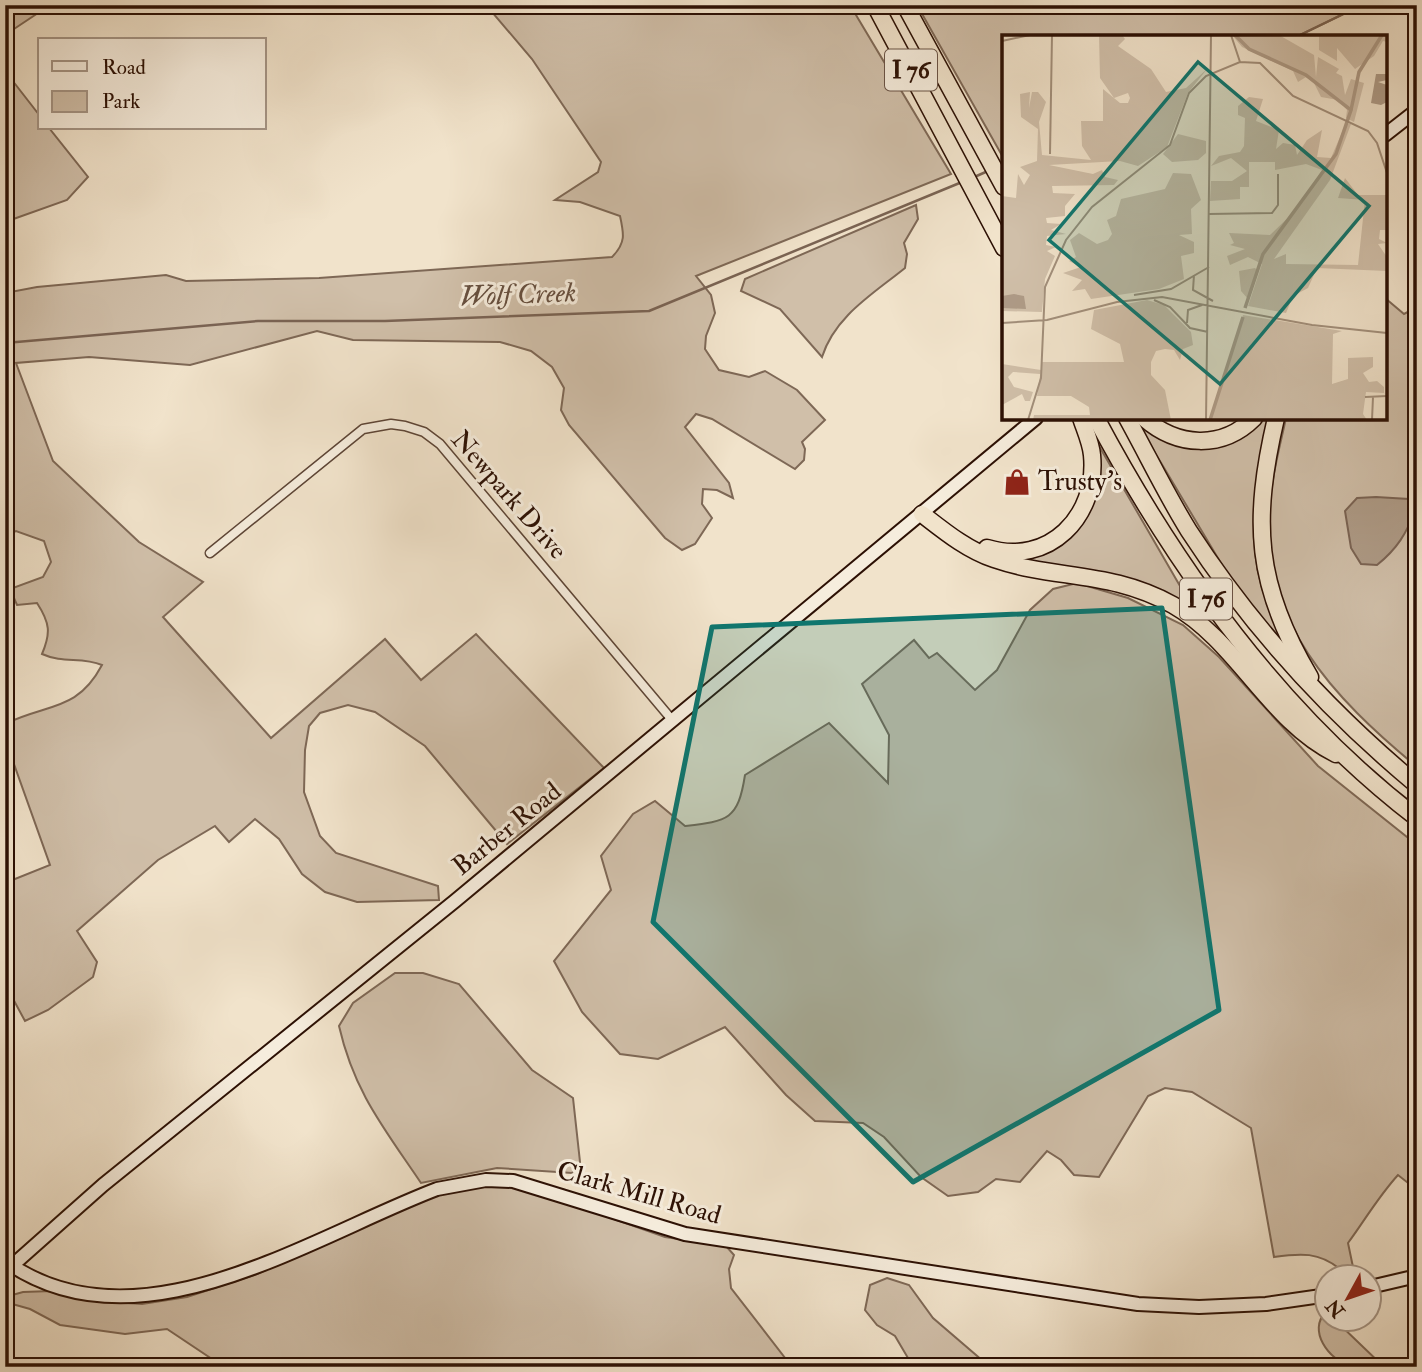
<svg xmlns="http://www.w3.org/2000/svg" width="1422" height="1372" viewBox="0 0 1422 1372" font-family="'IM FELL Double Pica',serif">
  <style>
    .green { fill: #d0bfa9; stroke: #7e6856; stroke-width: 2 }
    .water { fill: #ae9b87; stroke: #7a6353; stroke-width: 2 }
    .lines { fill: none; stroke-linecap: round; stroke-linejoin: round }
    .stream { stroke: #7a6353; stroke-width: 2.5 }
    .street-casing { stroke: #5d4536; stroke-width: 11 }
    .secondary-casing { stroke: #2c1004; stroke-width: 16 }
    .highway-casing { stroke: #2c1004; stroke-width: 19 }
    .street { stroke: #f6eddd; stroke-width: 8 }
    .secondary { stroke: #f6eddd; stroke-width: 12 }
    .highway { stroke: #f1e3cb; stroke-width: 16 }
    .marked { fill: #0f766e; fill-opacity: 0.2; stroke: #0f766e; stroke-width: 5; stroke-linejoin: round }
    .labels { text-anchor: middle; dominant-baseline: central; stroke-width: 6; stroke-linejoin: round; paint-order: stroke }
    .shield { fill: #f6eddd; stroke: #695245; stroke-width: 2 }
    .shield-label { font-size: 24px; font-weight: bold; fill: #2c1004 }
    .poi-label { font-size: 26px; fill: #2c1004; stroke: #f6eddd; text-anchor: start }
    .street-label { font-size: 26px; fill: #2c1004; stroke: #f6eddd }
    .water-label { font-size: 28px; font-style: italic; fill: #664f3f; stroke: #f6eddd }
    .inset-river { fill: none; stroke: #ae9b87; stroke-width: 3.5 }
    .inset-road { fill: none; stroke: #a28f7b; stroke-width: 2 }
    .view { fill: #0f766e; fill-opacity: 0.15; stroke: #0f766e; stroke-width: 3.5 }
    .inset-edge { fill: none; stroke: #2c1004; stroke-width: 3.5 }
  </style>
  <rect width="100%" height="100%" fill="#f1e3cb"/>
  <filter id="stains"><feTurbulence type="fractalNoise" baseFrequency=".00286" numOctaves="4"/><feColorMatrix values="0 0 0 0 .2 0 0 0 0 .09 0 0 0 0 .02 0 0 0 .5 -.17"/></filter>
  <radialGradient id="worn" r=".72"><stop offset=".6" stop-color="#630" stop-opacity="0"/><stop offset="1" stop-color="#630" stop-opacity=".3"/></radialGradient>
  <!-- green -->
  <g class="green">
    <polygon points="5,5 50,5 5,35"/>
    <path d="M486,5H730L748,12L739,5H850L951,174L696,276L711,295L715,313L706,336L705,349L719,370L749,377L765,371L797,390L825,420L802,442L805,449L804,460L795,469L712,419L696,414L685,427L729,483L733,498L717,490L703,489L702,504L712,518L695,544L682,550L665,538L569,425L561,410L564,388L552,367L531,351L500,342L353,340L317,331L190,365L89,357L16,363L53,461L139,542L203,582L163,617L271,738L385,639L421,680L476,634L604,768L507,844L425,746L375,712L348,705L320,713L309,726L305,750L304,792L320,836L336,853L438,886L439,900L357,902L325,892L302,874L279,839L255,819L229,842L215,826L158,860L77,931L97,962L93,977L48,1010L25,1021L5,984V883L50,865L5,739V724C48,703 77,712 102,665C81,656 64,664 42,654C51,633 50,623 37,603L17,605L10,589L43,577L51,562L44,541L16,531L5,536V293L37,287L166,275L186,281L319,278L612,257C626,243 624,234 620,216L580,202L555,200L598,172L601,162L532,59Z"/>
    <polygon points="917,5 1362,5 1296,37 1004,37 1004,159"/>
    <polygon points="5,71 40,116 40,128 49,128 88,177 67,200 5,222"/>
    <path d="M916,205L918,219L904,243L907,254L905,268C873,294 835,316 822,357L780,309L741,291L745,279Z"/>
    <path d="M1385,298L1404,314L1417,307V767C1334,698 1258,621 1270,503C1272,474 1280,446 1286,418H1385Z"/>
    <path d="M1256,418H1269C1256,473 1246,529 1261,584C1267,608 1281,632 1290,655L1231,580L1142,431L1143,428C1194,462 1209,444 1256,418Z"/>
    <polygon points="1091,432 1180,586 1210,626 1173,602 1023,563 1005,553 1077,526"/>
    <path d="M1077,583L1128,598L1183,625L1219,657L1318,766L1417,845V1190L1398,1175C1378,1197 1365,1220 1348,1243L1353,1267L1340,1269C1319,1252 1301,1253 1274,1257L1251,1128L1192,1092L1165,1088L1148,1096L1099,1177L1074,1175L1061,1160L1047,1151L1020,1182L996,1179L978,1192L948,1196L921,1177L884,1137L863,1123L815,1121L786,1095L725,1027L658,1059L620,1054L582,1012L554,961L611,890L601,856L633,814L655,801L685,826C728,821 738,820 745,775L829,723L888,783L889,735L862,684L914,640L929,658L937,653L975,690L997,670L1030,610L1053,589Z"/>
    <path d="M395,973H423L459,984L532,1070L573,1098L580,1162L572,1173L497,1168L421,1183C384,1128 354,1092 339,1026L353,1003Z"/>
    <polygon points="475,1185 520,1186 665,1237 726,1246 734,1255 729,1269 731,1288 792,1367 224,1367 167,1329 125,1334 60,1325 30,1309 5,1302 5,1297 23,1292 52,1291 86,1300 142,1304 187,1297 257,1274 443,1192"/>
    <polygon points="887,1278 909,1285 933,1318 990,1367 898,1367 908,1358 895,1336 877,1325 865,1310 870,1285"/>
    <path d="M1326,1312L1328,1320H1335L1384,1367C1374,1367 1360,1369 1350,1366C1329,1360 1307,1330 1326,1312Z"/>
  </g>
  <!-- water -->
  <path class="water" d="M1376,497L1409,499L1415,510C1407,533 1397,549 1377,565L1361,564L1351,548L1345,511L1357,498Z"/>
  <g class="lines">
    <!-- stream -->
    <g class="stream">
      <polyline points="1296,37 1362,5"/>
      <polyline points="972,178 988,171"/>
      <polyline points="5,343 258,321 385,321 649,311 962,182"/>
    </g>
    <defs>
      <polyline id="street" points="210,553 363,429 391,424 405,426 424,432 440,444 673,721"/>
      <g id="secondary">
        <polyline points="1385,135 1417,110"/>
        <path d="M5,1261C137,1355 308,1238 437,1189L486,1180L513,1181L685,1234L1138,1304L1199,1307L1266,1304L1328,1295"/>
        <polyline points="5,1272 103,1185 455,901 1036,418"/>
        <polyline points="1370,1287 1417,1276"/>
      </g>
      <g id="highway">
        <polyline points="875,5 1004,248"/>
        <polyline points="905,5 1004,187"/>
        <path d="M1096,418C1177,570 1280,713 1417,818"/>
        <path d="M1127,418C1148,456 1166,494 1189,531C1252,628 1328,711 1417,785"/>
        <path d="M1144,418C1177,447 1222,450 1254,418"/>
        <path d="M1276,418C1252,521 1255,585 1310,677"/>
        <path d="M922,514C944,531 967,550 994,559C1055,580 1110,570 1173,605C1238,642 1269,721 1336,754"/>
        <path d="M987,548C1049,567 1098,516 1092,455C1091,443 1085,430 1081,418"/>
      </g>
    </defs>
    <!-- street casing -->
    <use href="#street" class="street-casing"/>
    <!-- secondary casing -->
    <use href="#secondary" class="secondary-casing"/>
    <!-- highway casing -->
    <use href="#highway" class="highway-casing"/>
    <!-- street -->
    <use href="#street" class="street"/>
    <!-- secondary -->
    <use href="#secondary" class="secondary"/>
    <!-- highway -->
    <use href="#highway" class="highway"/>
  </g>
  <!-- marked area -->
  <path class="marked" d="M1162,608L1219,1010L913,1182L653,922L712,627Z"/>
  <!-- icons -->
  <defs>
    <symbol id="shop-bare" viewBox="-9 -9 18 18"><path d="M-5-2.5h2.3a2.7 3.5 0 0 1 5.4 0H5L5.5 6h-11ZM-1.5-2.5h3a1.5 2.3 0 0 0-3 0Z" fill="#8f2418" stroke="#f6eddd" stroke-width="2.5" paint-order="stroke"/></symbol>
  </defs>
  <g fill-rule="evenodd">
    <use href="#shop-bare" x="998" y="463" width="38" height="38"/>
  </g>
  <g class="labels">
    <!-- shield labels -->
    <g class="shield">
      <rect x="885" y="49.5" width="52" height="41" rx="5"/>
      <rect x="1180" y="578.5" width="52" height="41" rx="5"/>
    </g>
    <g class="shield-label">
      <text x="911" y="70">I 76</text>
      <text x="1206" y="599">I 76</text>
    </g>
    <!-- poi labels -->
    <g class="poi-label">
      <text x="1038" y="482">Trusty's</text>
    </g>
    <!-- street labels -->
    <g class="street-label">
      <text transform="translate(509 495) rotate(49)">Newpark Drive</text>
      <text transform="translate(507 829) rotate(-39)">Barber Road</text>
      <text transform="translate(639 1193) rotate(16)">Clark Mill Road</text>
    </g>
    <!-- water labels -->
    <g class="water-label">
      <text transform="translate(518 295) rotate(-2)">Wolf Creek</text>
    </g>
  </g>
  <!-- overview -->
  <g transform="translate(1002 35)">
    <rect width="385" height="385" fill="#f1e3cb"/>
    <path d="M97,0H120L123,4L116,11L149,34L164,57L184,53L205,34L186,58L165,112L136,131L118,126L47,130L91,139L100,135L103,142L116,145L112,150L50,151L51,158L73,159L63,171V181L44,183L45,188L59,189L49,195L64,199L45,201L44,210L54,212L45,216L53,221L43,244L40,277L0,276V161L14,163L16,139L22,150L28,140L18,132L35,126L36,94L19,82L18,59L28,57L27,73L30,57H36L44,67L37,87L40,120L89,125L80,111L79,86H101V54L118,68H126L128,63L126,58L112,63L98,43ZM230,0H277L312,20L314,42L316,22L337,34L334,38L340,41L343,60L349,44L362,48L352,87L344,83L345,75L336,65L319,62L311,46L304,42L296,47L291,36L240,12ZM317,0H385V7L381,6L372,21L353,34L335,13V26L317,15ZM247,62L261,64L254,86L277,95L274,114L281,108L293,110L295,120L305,105L320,95L315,122L329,123L344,88L349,89L328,145L272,224L284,219V229L356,230L363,165L336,163L343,143L356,160H385V195H378L377,204L385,208L376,209L385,222V236L315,233L306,253L291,261L284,278L246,271L260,229L246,222L228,230L225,221L243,214L228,210L232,208L227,198L268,200L293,176L320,135L304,129L273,135V127H247V152H238V164L208,166L209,146H230L245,136L229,123L209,131L217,121L238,117L242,111L243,83L236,80V71ZM176,99L204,106V118L196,125L170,127L161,119ZM171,138L189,139L199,165L189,174L190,199L177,200L192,207V218L179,221L182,244L157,254L89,264L83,254L70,256L80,245L61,238L79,232L67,226L74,222L68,205L77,198L95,209L106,205L110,199L105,185L114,181L119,164L163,154ZM253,233L255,235L246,264L239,256L237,236ZM145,265L162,270L189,297L191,310L181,314L178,325L172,315L163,314L154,316L149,327V340L163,355L169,385H31L32,380H88L87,372L69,361H35L40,327H122L118,309L89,294L92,275ZM241,280L340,296L331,299L330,349L346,344V323L371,322V332L361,338L367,347L375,346L382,352V358L364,357L361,379L365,385H209ZM0,329L39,335L38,339L11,337L6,342L12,352L31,357L28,366H23L20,359L0,370Z" fill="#d0bfa9"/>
    <path d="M374,39H385V45L376,47L385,50V67L379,70L369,68ZM12,259L22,261L24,274L0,273V261Z" fill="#ae9b87"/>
    <path class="inset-river" d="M233,0L247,14L304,40L349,75L334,119L261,219L243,273M349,75L357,37L380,0M208,385L241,282"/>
    <path class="inset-road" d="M229,0L238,27M0,6L28,0M48,119L50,0M207,179L270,178L276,170V139M192,240L191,255L211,266M132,260L169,254L207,232M152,265L168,272L188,293L206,297M0,288L45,285L115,267L160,262L310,290L385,298M185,288L186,275L200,270M363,362L385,361M26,385L39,343L43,252L64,205L90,172L168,110L187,58L204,41L238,27L258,28L291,61L366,96L375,108L385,138M204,385L209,0M370,385L371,362"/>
    <path class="view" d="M196,27L367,171L218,349L47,205Z"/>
    <rect width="385" height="385" class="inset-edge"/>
  </g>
  <!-- margin -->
  <rect width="1422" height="1372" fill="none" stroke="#f1e3cb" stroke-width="28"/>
  <rect x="7" y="7" width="1408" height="1358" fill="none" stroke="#2c1004" stroke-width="3.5"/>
  <rect x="14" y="14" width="1394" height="1344" fill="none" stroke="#2c1004" stroke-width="2"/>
  <!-- legend -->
  <rect x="38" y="38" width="228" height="91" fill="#f6eddd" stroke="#a59586" stroke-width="2"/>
  <rect x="52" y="61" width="35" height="10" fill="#f6eddd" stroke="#a59586" stroke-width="2"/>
  <text x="102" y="74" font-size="21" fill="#2c1004">Road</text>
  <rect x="52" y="91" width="35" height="21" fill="#d0bfa9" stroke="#a59586" stroke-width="2"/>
  <text x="102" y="108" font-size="21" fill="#2c1004">Park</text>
  <!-- north arrow -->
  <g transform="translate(1348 1298) rotate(230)"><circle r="33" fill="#f6eddd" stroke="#a59586" stroke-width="2"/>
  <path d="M0-5L12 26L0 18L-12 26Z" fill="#8f2418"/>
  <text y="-10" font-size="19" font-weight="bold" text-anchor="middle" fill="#2c1004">N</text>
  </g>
  <rect width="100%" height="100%" filter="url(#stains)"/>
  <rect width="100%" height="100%" fill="url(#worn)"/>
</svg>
